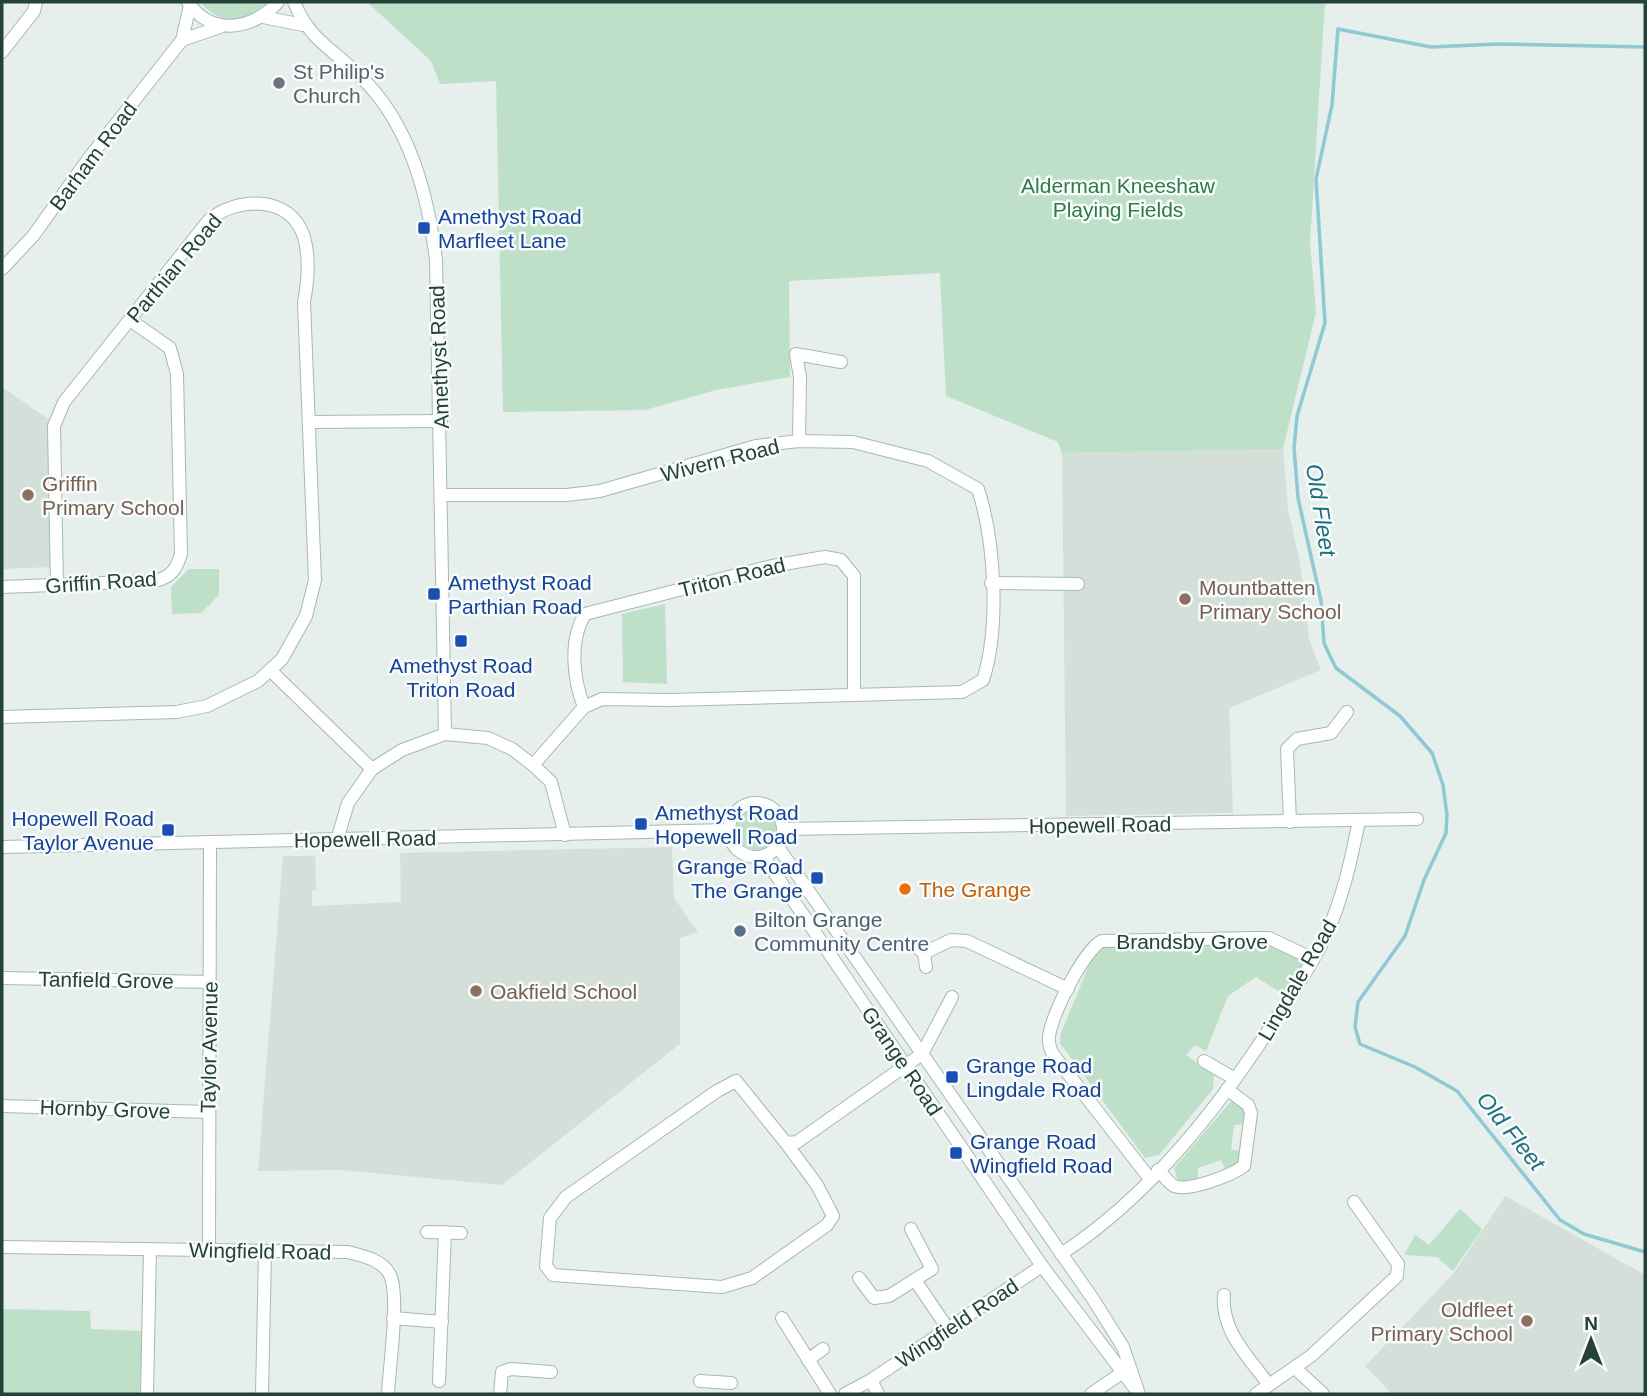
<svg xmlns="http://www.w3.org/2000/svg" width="1647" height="1396" viewBox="0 0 1647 1396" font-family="Helvetica,sans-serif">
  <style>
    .built { fill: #d4dfda }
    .green { fill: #bfe0c8 }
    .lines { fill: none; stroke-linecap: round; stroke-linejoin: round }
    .stream { stroke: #8ec9d4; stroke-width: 3.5 }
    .minor-casing { stroke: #a8b8b2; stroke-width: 14 }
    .minor { stroke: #fff; stroke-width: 12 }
    .worship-dot { fill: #6b7280; stroke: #f7fbf9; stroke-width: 2.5 }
    .transit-dot { fill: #1a4fb4; stroke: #f7fbf9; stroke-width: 2.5 }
    .education-dot { fill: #8d6e63; stroke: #f7fbf9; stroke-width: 2.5 }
    .food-dot { fill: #e8710a; stroke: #f7fbf9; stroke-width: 2.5 }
    .service-dot { fill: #5c6f8a; stroke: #f7fbf9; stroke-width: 2.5 }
    .labels { text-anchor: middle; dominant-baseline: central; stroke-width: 5; stroke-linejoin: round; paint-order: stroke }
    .worship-label { font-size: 21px; fill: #5b616d; stroke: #f7fbf9; text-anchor: start }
    .street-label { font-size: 21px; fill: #24423a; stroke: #f7fbf9 }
    .park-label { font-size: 21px; fill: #2d7a4b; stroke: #f7fbf9 }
    .transit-label { font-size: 21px; fill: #164399; stroke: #f7fbf9; text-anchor: start }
    .education-label { font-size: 21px; fill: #785e54; stroke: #f7fbf9; text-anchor: start }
    .food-label { font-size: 21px; fill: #c56008; stroke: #f7fbf9; text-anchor: start }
    .service-label { font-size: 21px; fill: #4e5e75; stroke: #f7fbf9; text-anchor: start }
    .water-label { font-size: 23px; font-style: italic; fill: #1c6f80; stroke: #f7fbf9 }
  </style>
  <rect width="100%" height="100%" fill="#e6efeb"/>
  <!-- built -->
  <g class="built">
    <polygon points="2,387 54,423 53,567 2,569"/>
    <polygon points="1283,449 1288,510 1300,562 1309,639 1321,670 1229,708 1233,813 1066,816 1062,453"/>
    <polygon points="672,847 674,898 698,932 680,938 680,1044 502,1185 341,1170 258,1171 283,856 315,856 316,890 312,890 312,906 401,902 400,853"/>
    <polygon points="1505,1196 1645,1275 1645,1394 1392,1394 1365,1366 1454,1273"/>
  </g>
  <!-- green -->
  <g class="green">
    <path d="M200,2H271C246,21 224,29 200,2Z"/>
    <polygon points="367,2 1325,2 1310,243 1316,312 1283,449 1062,453 1058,442 946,396 940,273 789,281 790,377 716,390 645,410 503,412 496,81 440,84 431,61"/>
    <polygon points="189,569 219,569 219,595 201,613 172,614 171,587"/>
    <polygon points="665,604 667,684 623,682 622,614"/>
    <circle cx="756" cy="830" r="20"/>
    <polygon points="1269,941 1309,959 1286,996 1256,977 1228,996 1206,1051 1195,1045 1186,1055 1214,1075 1213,1089 1159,1155 1145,1158 1060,1043 1061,1033 1092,958 1106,946"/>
    <polygon points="1232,1100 1238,1101 1247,1112 1246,1124 1234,1125 1231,1149 1242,1152 1240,1163 1227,1173 1221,1160 1198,1168 1198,1181 1178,1182 1174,1168"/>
    <polygon points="1460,1209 1482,1229 1453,1271 1437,1257 1404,1255 1415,1235 1429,1245"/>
    <polygon points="2,1309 90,1311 91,1329 142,1331 140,1394 2,1394"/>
  </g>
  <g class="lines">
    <!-- stream -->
    <polyline class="stream" points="1645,47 1498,44 1431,47 1338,29 1332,105 1316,179 1325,323 1297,416 1294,448 1298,498 1321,601 1324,643 1330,656 1336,668 1400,716 1432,753 1443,785 1447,815 1446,833 1424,880 1405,936 1358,1002 1355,1027 1360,1044 1415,1067 1457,1091 1560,1220 1584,1234 1645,1252"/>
    <defs>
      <g id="minor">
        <path d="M188,2C211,37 253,30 278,2"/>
        <path d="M294,2C310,41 332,48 360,76C410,124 428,195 436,260L445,734"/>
        <polyline points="263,17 303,25"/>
        <polyline points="182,40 220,27"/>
        <polyline points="2,52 34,11 36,2"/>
        <polyline points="2,269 33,236 89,158 182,40 190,5"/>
        <polyline points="309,422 441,421"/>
        <polyline points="799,441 800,377 796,354 841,362"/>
        <path d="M442,495H567L600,491L756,446L799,441L853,442L928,461L978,489C995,542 1000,627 983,680L962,692L670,700L602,699L584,707L533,765"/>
        <polyline points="991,583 1078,584"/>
        <path d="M2,587L155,581C171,577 176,570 181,554L177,374L170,348L130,320"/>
        <polyline points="271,671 372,769"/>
        <path d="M584,707C573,679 569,640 585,614L772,566L825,557L841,560L854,576V693"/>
        <path d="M2,717L176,712L207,706L258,681L282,659L306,616L315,580L304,302C308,281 310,258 304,237C290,194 236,197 209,220L64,402L54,426L57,586"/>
        <circle cx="756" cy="830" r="27"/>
        <polyline points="1290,822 1287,749 1297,739 1331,733 1347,712"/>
        <polyline points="784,829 1417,819"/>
        <polyline points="337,840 348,803 372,769 402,750 445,734 488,738 512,749 533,765 551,782 565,835"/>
        <polyline points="2,847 728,830"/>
        <polyline points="778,847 1093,1299 1123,1347 1139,1394"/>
        <polyline points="763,856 1042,1266 1134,1387"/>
        <polyline points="914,945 924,953 926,967"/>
        <polyline points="924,953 951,940 967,941 1068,989"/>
        <polyline points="2,978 210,982"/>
        <polyline points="1204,1061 1235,1079"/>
        <polyline points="2,1106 208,1112"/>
        <polyline points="786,1143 817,1185 833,1216 827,1225 752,1278 722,1287 553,1275 546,1266 550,1218 566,1197 717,1091 736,1081 786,1143 797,1142 922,1054 952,997"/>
        <path d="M1158,1170C1163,1175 1169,1183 1174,1186C1189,1192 1232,1175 1244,1166L1251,1113L1248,1105L1227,1089"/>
        <path d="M1150,1179L1052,1053C1051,1049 1049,1046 1049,1042C1046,1023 1085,948 1102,941L1254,938H1269L1313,959"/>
        <polyline points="427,1232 461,1233"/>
        <path d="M2,1247L348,1252C363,1256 383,1260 390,1275C400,1296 389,1369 388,1394"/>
        <polyline points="209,1250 210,843"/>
        <path d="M1061,1254C1152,1195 1224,1101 1281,1011C1297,986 1315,960 1327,933C1343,897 1351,860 1359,821"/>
        <polyline points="859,1278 874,1298 889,1296 932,1269 911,1229"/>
        <polyline points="915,1280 948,1329"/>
        <path d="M1224,1295C1221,1332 1249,1357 1269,1385"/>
        <polyline points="393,1318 442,1322"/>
        <polyline points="782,1318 830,1394"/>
        <polyline points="808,1360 823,1349"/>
        <polyline points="1295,1368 1323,1394"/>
        <polyline points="871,1380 878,1394"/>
        <polyline points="439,1381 445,1232"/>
        <polyline points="700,1381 731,1383"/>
        <polyline points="147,1394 150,1249"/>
        <polyline points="262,1394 265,1252"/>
        <polyline points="500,1394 502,1372 511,1369 551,1372"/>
        <polyline points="845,1394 871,1380 1042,1266"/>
        <polyline points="1091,1394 1126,1370"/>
        <polyline points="1256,1394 1311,1356 1397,1276 1398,1264 1354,1202"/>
      </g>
    </defs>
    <!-- minor casing -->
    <use href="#minor" class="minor-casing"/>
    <!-- minor -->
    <use href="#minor" class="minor"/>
  </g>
  <!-- markers -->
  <circle class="worship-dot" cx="279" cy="83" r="7"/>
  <g class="transit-dot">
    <rect x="417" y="221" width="14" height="14" rx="3.5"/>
    <rect x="427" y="587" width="14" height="14" rx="3.5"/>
    <rect x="454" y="634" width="14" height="14" rx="3.5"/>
    <rect x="634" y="817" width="14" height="14" rx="3.5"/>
    <rect x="161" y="823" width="14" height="14" rx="3.5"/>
    <rect x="810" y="871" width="14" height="14" rx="3.5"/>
    <rect x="945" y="1070" width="14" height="14" rx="3.5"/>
    <rect x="949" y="1146" width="14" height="14" rx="3.5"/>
  </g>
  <g class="education-dot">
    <circle cx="28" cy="495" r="7"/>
    <circle cx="1185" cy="599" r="7"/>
    <circle cx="476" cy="991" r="7"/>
    <circle cx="1527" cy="1321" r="7"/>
  </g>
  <circle class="food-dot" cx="905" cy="889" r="7"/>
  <circle class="service-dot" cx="740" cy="931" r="7"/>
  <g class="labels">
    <!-- worship labels -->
    <g class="worship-label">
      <text x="293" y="71">St Philip's<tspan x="293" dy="24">Church</tspan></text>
    </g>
    <!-- street labels -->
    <g class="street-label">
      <text transform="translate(93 156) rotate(-53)">Barham Road</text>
      <text transform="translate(174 268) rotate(-50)">Parthian Road</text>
      <text transform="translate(439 357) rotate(-92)">Amethyst Road</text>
      <text transform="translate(720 460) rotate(-14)">Wivern Road</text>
      <text transform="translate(732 577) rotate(-14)">Triton Road</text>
      <text transform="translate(101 582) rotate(-4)">Griffin Road</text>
      <text transform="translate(1100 825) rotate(-1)">Hopewell Road</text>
      <text transform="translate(365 839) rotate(-1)">Hopewell Road</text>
      <text x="1192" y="941">Brandsby Grove</text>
      <text transform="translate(106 980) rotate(1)">Tanfield Grove</text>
      <text transform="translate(1297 980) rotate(-60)">Lingdale Road</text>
      <text transform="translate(209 1047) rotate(-89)">Taylor Avenue</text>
      <text transform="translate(902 1061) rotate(56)">Grange Road</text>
      <text transform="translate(105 1109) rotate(2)">Hornby Grove</text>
      <text transform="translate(260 1251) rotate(1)">Wingfield Road</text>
      <text transform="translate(957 1323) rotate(-34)">Wingfield Road</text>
    </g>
    <!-- park labels -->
    <g class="park-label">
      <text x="1118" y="185">Alderman Kneeshaw<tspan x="1118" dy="24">Playing Fields</tspan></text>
    </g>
    <!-- transit labels -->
    <g class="transit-label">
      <text x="438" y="216">Amethyst Road<tspan x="438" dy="24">Marfleet Lane</tspan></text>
      <text x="448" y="582">Amethyst Road<tspan x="448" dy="24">Parthian Road</tspan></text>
      <text x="461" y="665" text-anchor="middle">Amethyst Road<tspan x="461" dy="24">Triton Road</tspan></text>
      <text x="655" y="812">Amethyst Road<tspan x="655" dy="24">Hopewell Road</tspan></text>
      <text x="154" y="818" text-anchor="end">Hopewell Road<tspan x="154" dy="24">Taylor Avenue</tspan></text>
      <text x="803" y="866" text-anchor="end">Grange Road<tspan x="803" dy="24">The Grange</tspan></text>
      <text x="966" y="1065">Grange Road<tspan x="966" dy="24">Lingdale Road</tspan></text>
      <text x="970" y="1141">Grange Road<tspan x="970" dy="24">Wingfield Road</tspan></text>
    </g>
    <!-- education labels -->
    <g class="education-label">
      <text x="42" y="483">Griffin<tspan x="42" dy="24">Primary School</tspan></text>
      <text x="1199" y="587">Mountbatten<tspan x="1199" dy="24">Primary School</tspan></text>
      <text x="490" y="991">Oakfield School</text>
      <text x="1513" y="1309" text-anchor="end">Oldfleet<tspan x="1513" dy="24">Primary School</tspan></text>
    </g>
    <!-- food labels -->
    <g class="food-label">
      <text x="919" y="889">The Grange</text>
    </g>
    <!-- service labels -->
    <g class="service-label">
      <text x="754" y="919">Bilton Grange<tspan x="754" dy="24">Community Centre</tspan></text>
    </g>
    <!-- water labels -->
    <g class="water-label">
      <text transform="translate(1321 510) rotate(81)">Old Fleet</text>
      <text transform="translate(1511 1131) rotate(51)">Old Fleet</text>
    </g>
  </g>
  <!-- border -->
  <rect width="1647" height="1396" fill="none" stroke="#24423a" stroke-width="7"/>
  <!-- north arrow -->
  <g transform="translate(1591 1340)" stroke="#f7fbf9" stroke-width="5" paint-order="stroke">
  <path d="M0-5L12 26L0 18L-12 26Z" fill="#24423a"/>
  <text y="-10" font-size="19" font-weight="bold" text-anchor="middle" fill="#24423a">N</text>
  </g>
</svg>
